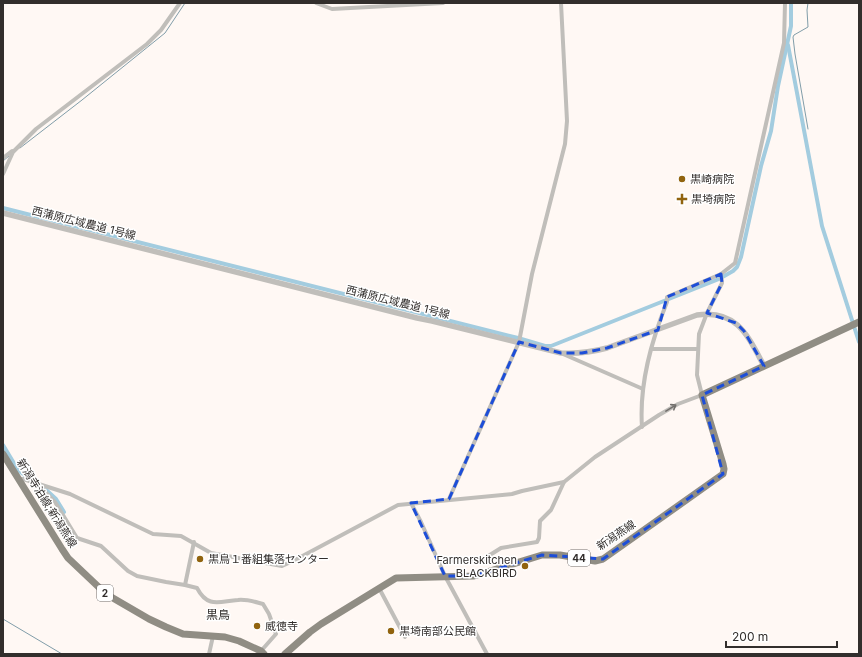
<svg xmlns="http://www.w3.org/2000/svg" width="862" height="657" viewBox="0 0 862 657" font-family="Inter,'Noto Sans JP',sans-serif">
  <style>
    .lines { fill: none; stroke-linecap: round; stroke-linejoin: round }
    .stream { stroke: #819da9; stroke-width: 1 }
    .canal { stroke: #a3ccdf; stroke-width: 4 }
    .minor { stroke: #c0beba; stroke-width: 4 }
    .tertiary { stroke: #c0beba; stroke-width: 5.5 }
    .primary { stroke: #908d84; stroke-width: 7 }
    .oneway { stroke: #726f6c }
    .marked { fill: none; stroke: #1d4ed8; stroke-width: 3; stroke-dasharray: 8 5; stroke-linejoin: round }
    .poi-dot { fill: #91630e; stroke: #fff; stroke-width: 1.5 }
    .labels { text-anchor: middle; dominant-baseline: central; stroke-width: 3; stroke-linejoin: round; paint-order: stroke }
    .shield { fill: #fff; stroke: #706d6b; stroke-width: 1 }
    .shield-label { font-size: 10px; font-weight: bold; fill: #322e2c }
    .poi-label { font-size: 11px; fill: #322e2c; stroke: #fff; text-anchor: start }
    .street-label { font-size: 11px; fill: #322e2c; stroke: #fff }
    .neighbourhood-label { font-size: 12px; fill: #322e2c; stroke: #fff }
  </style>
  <rect width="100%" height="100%" fill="#fff8f4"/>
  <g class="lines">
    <!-- stream -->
    <g class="stream">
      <polyline points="808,3 807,10 808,27 794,35 793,37 795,54 808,129"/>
      <polyline points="20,148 82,100 165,33 185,3"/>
      <polyline points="3,161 9,156"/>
      <polyline points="3,619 62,654"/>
    </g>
    <!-- canal -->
    <g class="canal">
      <polyline points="788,45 822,226 859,342"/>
      <polyline points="3,208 518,338 545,346 551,346 719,279 733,271 737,267 741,257 761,166 771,131 778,86 791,26 791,3"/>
      <polyline points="3,445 18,470 32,481"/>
      <polyline points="43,487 56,499 64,512"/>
    </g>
    <!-- minor -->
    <g class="minor">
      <polyline points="316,3 332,9 443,3"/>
      <polyline points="3,158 12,151"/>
      <polyline points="3,174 13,152 36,129 147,44 161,30 180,3"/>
      <polyline points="652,349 698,349"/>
      <polyline points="563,354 643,389"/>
      <path d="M642,427C639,384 651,342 667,302V297L721,274L735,263L784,43L785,3"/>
      <polyline points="18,479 23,479 70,494 153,534 181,536 211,553 282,566 295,560 398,505 512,494 522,491 564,482 595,457 659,415 678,404 702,395 697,375 699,334 707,313 722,283 721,274"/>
      <path d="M38,484L55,502L77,538L101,546L128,571L137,576L166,582L185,585L197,588C208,609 220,601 238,600C247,599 255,602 263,604L269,614L276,634L261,651"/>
      <polyline points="449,499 519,342 532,274 565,144 567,121 561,3"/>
      <polyline points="411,503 421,522 445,576 487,654"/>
      <polyline points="438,561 482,560 501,548 537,542 539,538 540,521 551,510 564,482"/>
      <polyline points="185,585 194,542"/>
      <polyline points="379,588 405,637"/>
      <polyline points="209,654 213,636"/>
    </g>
    <!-- tertiary -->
    <path class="tertiary" d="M3,213L417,318L432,321L561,353C578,354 592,352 607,348L697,315C737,309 748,336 764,366"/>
    <!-- primary -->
    <g class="primary">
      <polyline points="3,454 62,549 68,558 106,594 149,619 166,627 183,634 225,637 239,641 261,651 264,654"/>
      <polyline points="285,654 310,632 321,624 396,578 474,576 542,555 560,555 595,561 603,559 723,474 724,469 723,464 702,395 859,322"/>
    </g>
  </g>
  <!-- one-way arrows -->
  <defs><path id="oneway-shaft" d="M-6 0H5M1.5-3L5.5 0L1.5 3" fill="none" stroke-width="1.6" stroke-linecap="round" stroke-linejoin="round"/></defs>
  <use class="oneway" href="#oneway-shaft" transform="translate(671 408) rotate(-31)"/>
  <!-- marked area -->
  <path class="marked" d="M721,274L722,283L707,313L736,323L744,331L764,366L702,395L723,474L603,559L542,555L474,576H445L411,503L449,499L519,342L561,353H582L607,348L658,330L667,297Z"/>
  <!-- markers -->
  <g class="poi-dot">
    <circle cx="682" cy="179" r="4"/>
    <path d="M680 193h4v4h4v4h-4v4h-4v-4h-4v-4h4z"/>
    <circle cx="200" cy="559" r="4"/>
    <circle cx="525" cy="566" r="4"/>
    <circle cx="257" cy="626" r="4"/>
    <circle cx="391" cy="631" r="4"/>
  </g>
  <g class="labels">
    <!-- shield labels -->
    <g class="shield">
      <rect x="568" y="550" width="22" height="16" rx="3"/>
      <rect x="97" y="585" width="16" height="16" rx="3"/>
    </g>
    <g class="shield-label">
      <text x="579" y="558">44</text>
      <text x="105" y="593">2</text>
    </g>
    <!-- poi labels -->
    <g class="poi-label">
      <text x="690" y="179">黒崎病院</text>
      <text x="691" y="199">黒埼病院</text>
      <text x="208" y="559">黒鳥１番組集落センター</text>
      <text x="517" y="560" text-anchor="end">Farmerskitchen<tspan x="517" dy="13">BLACKBIRD</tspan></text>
      <text x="265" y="626">威徳寺</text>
      <text x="399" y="631">黒埼南部公民館</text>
    </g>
    <!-- street labels -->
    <g class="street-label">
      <text transform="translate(84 223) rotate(14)">西蒲原広域農道 1号線</text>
      <text transform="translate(398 302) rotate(14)">西蒲原広域農道 1号線</text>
      <text transform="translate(47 503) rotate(58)">新潟寺泊線;新潟燕線</text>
      <text transform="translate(616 535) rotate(-34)">新潟燕線</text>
    </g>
    <!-- neighbourhood labels -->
    <g class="neighbourhood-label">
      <text x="218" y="614">黒鳥</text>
    </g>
  </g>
  <!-- border -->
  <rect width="862" height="657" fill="none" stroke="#322e2c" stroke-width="8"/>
  <!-- scale -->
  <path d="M726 641v6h111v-6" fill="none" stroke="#322e2c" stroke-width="2"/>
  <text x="732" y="641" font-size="12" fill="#322e2c" stroke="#ffffff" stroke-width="3" paint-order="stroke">200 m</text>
</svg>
